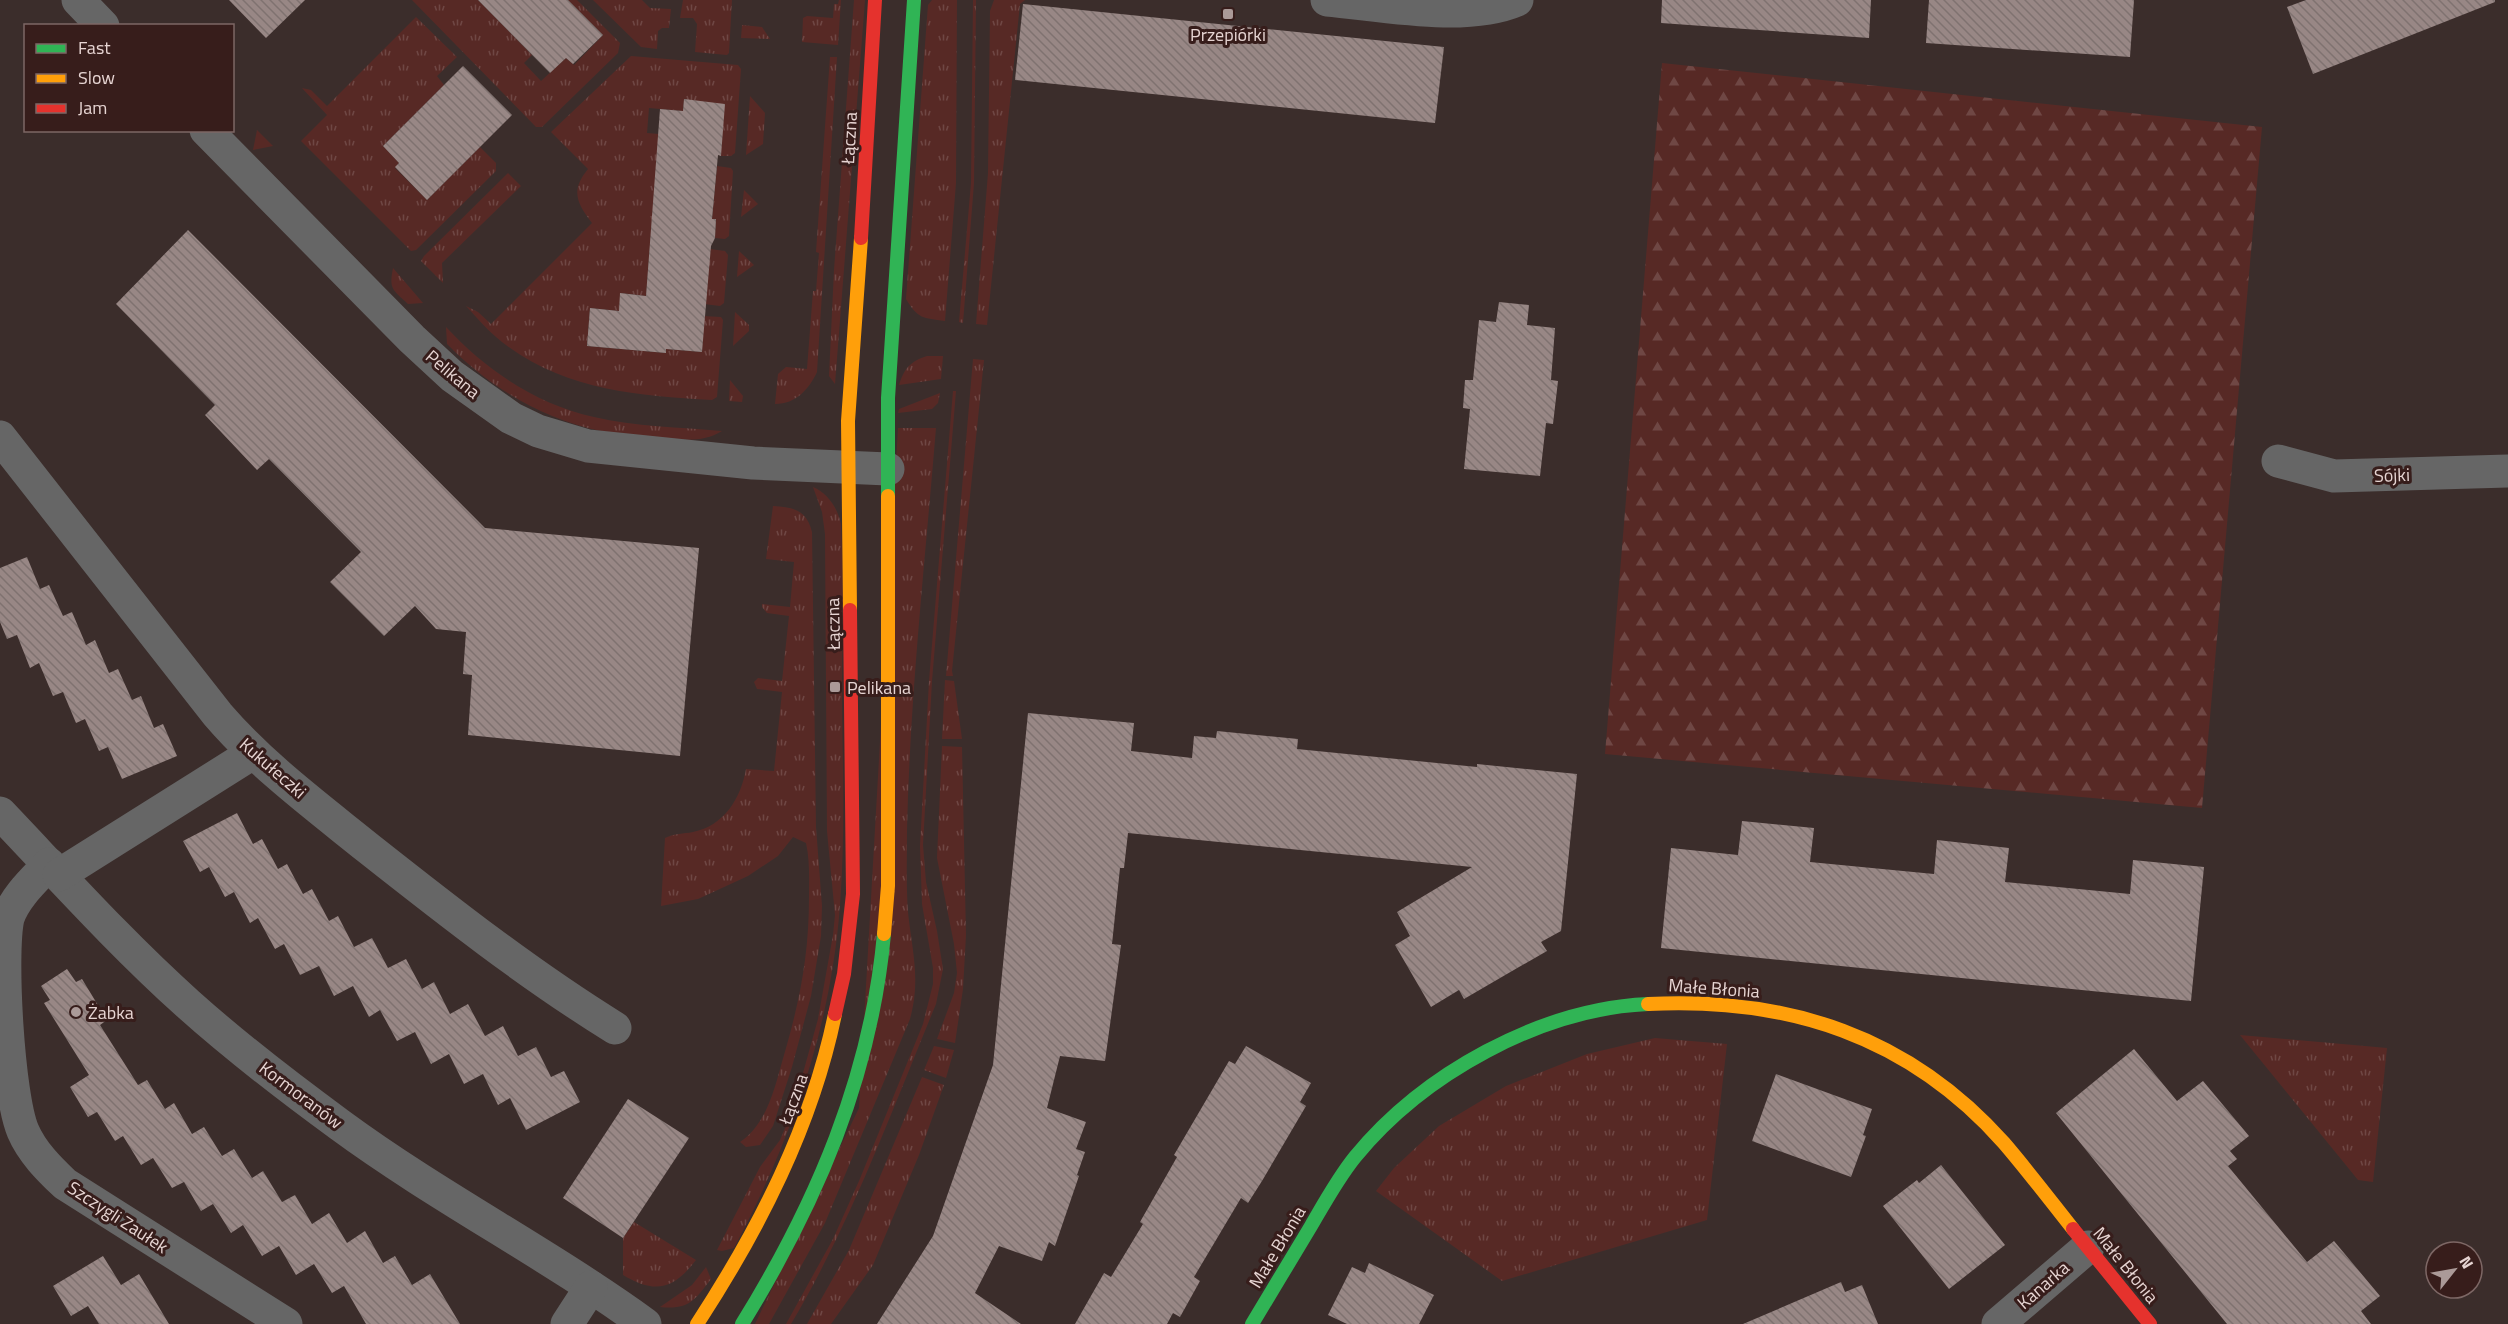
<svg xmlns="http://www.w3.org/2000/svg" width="2508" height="1324" viewBox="0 0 2508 1324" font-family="'Titillium Web',sans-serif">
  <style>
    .grass { fill: url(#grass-tufts) }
    .forest { fill: url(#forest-firs) }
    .building { fill: url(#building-back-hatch) }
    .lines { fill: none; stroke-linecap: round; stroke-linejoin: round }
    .street { stroke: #666; stroke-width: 33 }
    .fast { stroke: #30b455; stroke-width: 14 }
    .slow { stroke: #ff9f0a; stroke-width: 14 }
    .jam { stroke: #e5322d; stroke-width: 14 }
    .poi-dot { fill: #ab9a98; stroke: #371d1b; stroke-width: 2 }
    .labels { text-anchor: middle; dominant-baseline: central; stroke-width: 6; stroke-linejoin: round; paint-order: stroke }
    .poi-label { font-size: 18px; fill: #e7d5d3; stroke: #371d1b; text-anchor: start }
    .street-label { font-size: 18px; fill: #e7d5d3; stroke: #371d1b }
  </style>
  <defs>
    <pattern id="grass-tufts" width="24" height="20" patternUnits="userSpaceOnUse" patternTransform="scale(1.5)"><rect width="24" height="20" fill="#572925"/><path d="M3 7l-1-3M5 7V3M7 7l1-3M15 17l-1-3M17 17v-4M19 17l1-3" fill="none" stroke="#6f4744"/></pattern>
    <pattern id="forest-firs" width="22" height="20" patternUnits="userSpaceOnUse" patternTransform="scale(1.5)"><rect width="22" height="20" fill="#572925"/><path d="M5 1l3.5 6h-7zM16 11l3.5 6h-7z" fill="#6f4744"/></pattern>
    <pattern id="building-back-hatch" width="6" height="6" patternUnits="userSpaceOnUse" patternTransform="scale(1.5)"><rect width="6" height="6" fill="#988785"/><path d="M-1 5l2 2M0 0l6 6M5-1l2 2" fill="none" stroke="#7f7270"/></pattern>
  </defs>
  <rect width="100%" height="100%" fill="#3b2d2b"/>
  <!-- grass -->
  <g class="grass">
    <polygon points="412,0 478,0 532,55 524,63 541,81 566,58 574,65 603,35 568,0 577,0 620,43 618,53 542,127 536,127"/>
    <polygon points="593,0 642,0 650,8 671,9 669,28 662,28 658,31 657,49 641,47"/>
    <polygon points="683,0 732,0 729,53 727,55 695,52 697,24 693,18 680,18"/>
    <polygon points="839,0 841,0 838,45 802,42 803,18 807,16 833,18 834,4 838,4"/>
    <polygon points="854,0 865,0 835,384 829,376 834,270"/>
    <path d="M932,0H957L956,183L945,321C923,318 918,319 906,299L928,5Z"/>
    <polygon points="973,0 976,0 974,183 963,323 959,322 971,183"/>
    <polygon points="994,0 1025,0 1020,4 987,325 976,324 988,173 990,11"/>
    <polygon points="416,17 457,57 437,76 444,85 383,146 399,163 395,168 427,200 480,147 496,163 496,171 416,250 411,251 301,141 327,115 302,88 311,90 327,106"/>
    <polygon points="742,25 762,27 770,39 741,38"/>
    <path d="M631,56L738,65L741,69L735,153L731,156H721L686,99H684L683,111L649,108L647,133L659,134L646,296L621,293L619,311L590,308L587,346L666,353V349L702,352L703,316L721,317L723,320L717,397L712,400C635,395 566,391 502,342C489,332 477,318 466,306L478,312L491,324L592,223C577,203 570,191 588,169L551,132Z"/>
    <path d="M830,57H837L817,372C809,389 796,404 775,404L778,374L786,367L807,369L813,291H816L819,253L816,252Z"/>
    <polygon points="750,96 765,113 763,144 746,155"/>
    <polygon points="257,130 273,146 253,150"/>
    <polygon points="717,166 731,168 733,171 729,236 725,239 715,238 716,219 712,219"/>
    <polygon points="508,173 521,186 442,263 443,283 421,261 424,256"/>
    <polygon points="744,190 758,204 741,217"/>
    <polygon points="710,249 725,251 728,255 724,303 720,306 704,304"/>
    <polygon points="739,251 754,265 737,277"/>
    <path d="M393,268L423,303L408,304C392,289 389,289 393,268Z"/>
    <polygon points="735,312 749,325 749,331 733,346"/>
    <path d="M446,327C486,370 536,404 594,417C635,427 680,427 722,431C701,444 679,439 655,437C637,435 618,435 601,431C542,419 488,386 447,344Z"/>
    <path d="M927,356H943L941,379L899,385C904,368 911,361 927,356Z"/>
    <polygon points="973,359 984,360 952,671 953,676 946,676"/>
    <polygon points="730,380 743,396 742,402 729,401"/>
    <path d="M953,391H956L932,681L923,845L926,882L937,931L943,969L936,1004C891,1113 851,1223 791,1324H786L833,1239L859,1181L923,1024L933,984V968L922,904L920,846L929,681Z"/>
    <polygon points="940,393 938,403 932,409 898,413 899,409"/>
    <path d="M898,428H936C925,562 910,696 907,830C907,857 906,885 908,912C912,951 921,979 910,1019L825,1223L769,1324H755L859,1108Z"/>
    <path d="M813,487C828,493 838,509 841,524C844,584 842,645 842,706C843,772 845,839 840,905C831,1027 791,1141 734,1248L722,1251L717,1250L760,1167L780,1140L793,1109L818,1019L833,935L835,915L827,831L825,534L822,512Z"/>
    <path d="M773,506C793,507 807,510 812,532L816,827L822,906L821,936L811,996L792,1067L773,1126L760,1145L746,1147L740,1142C768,1123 775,1086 784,1055C800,1000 809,955 809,897C809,879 810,861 806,843L793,837L778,856L748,876L698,899L661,906L665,838C675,833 683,834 693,832C724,826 741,798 746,769L774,771L782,692L757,689L754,682L758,678L782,681L789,616L767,613L762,607V604L790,607L794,562L766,559Z"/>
    <polygon points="945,680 954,681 962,739 942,739"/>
    <polygon points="942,746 962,747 966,935 963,989 955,1043 937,1039 954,993 957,973 954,944 937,858"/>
    <polygon points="2240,1035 2387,1048 2373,1182 2358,1180"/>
    <polygon points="1655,1038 1727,1044 1707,1220 1502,1281 1376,1191 1394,1168 1439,1126 1506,1086 1587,1054"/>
    <polygon points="934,1046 954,1050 946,1078 924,1070"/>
    <polygon points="922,1077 944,1085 919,1155 873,1265 831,1324 807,1324 849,1250"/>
    <path d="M634,1222L696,1260C673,1290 655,1294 623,1275V1238Z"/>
    <path d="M706,1267L711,1279C695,1300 689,1310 660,1307L692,1285Z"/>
  </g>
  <!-- forest -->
  <polygon class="forest" points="1662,63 2262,127 2202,808 1605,754"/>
  <!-- building -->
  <g class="building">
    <polygon points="229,0 305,0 266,38"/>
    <polygon points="478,0 568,0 603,35 573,64 566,58 550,73"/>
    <polygon points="1662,0 1871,0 1869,38 1661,23"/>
    <polygon points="1929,0 2134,0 2130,57 1926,43"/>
    <polygon points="2306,0 2495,0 2495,2 2313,74 2287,7"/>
    <polygon points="1023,4 1444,47 1435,123 1015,80"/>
    <polygon points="463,66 512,115 427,200 395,167 399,163 383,146"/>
    <polygon points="684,99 725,104 721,156 718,155 712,219 716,219 715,238 711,246 702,352 666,349 666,353 587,346 590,308 619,311 620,293 646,296 660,109 683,111"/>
    <polygon points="188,230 485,528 699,548 680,756 468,735 472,675 463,674 466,632 436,629 415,606 384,636 330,582 361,552 269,459 257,470 205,415 215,405 116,304"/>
    <polygon points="1499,302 1529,305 1527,325 1555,328 1551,380 1558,381 1553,424 1546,423 1540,476 1464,469 1470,409 1463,408 1465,380 1473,380 1479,320 1496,322"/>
    <polygon points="27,557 40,589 49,585 63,616 72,612 86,645 95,640 109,673 118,669 132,700 141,696 154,728 163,724 177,756 122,779 108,747 99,751 85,719 76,723 63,692 53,696 39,663 30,668 17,635 7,639 0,622 0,568"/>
    <polygon points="1028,713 1134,723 1131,751 1192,758 1194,736 1216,738 1217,731 1298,739 1297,749 1477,767 1477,764 1577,774 1561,931 1541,942 1547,951 1519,967 1464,999 1459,990 1431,1007 1395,945 1410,936 1397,912 1472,867 1128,833 1124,868 1120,868 1112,944 1121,945 1105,1061 1060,1056 1047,1108 1086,1122 1076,1149 1085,1152 1077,1175 1079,1176 1055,1246 1049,1242 1042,1261 999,1246 975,1293 1021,1324 877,1324 933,1236 993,1065"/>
    <polygon points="237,813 253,844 262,839 278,869 287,864 303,894 312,889 329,921 338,916 354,947 372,938 388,968 406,959 422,989 434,982 450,1014 468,1004 485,1036 503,1026 518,1056 536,1047 551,1077 564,1071 580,1102 526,1130 510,1098 498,1105 483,1074 464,1084 449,1054 431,1064 415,1032 397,1041 380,1010 369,1017 353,986 334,996 319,966 300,975 284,944 275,949 258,918 250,923 234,892 225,897 209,867 200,872 183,841"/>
    <polygon points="1742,821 1814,828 1810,862 1934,874 1937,840 2009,848 2005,882 2130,894 2133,860 2204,867 2191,1001 1661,948 1671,848 1738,855"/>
    <polygon points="67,969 76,982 82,979 107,1020 100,1025 138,1085 147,1080 165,1109 174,1103 192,1134 204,1127 222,1156 234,1149 252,1178 263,1171 282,1202 295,1195 312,1224 329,1213 347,1243 365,1231 383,1263 395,1256 412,1285 430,1274 460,1324 366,1324 344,1286 332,1293 314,1264 296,1275 279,1246 262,1256 243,1225 231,1233 213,1204 201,1211 184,1182 172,1188 153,1158 141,1165 123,1136 115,1141 97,1112 88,1117 70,1087 89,1075 44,1003 50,1000 41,986"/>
    <polygon points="1246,1046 1311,1083 1300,1102 1306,1106 1262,1181 1248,1203 1241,1198 1194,1277 1200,1281 1180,1317 1173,1313 1167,1324 1075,1324 1104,1273 1111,1277 1143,1224 1140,1222 1177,1157 1174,1155 1229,1061 1235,1064"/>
    <polygon points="2134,1049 2177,1101 2203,1081 2249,1136 2230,1151 2237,1159 2228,1166 2307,1262 2334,1241 2380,1296 2361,1311 2371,1324 2227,1324 2056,1113"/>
    <polygon points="1776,1074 1872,1109 1863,1135 1866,1136 1851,1177 1752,1141"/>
    <polygon points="628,1099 689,1138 623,1238 563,1198"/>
    <polygon points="1941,1165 2005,1245 1949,1289 1883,1206 1917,1180 1919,1183"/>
    <polygon points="103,1256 121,1285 139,1274 169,1324 99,1324 88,1306 71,1316 53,1286"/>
    <polygon points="1369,1263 1434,1295 1419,1324 1347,1324 1328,1315 1352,1267 1365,1273"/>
    <polygon points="1841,1282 1845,1292 1862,1285 1878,1324 1743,1324"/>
  </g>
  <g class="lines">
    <!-- street -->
    <g class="street">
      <polyline points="78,0 103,26"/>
      <path d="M1327,0C1382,5 1466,22 1517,0"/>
      <polyline points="206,130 412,339 452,376 511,418 538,431 588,446 753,463 888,469"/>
      <path d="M0,437L218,715C262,766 316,806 368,848C449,912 528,974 615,1028"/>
      <polyline points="2278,461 2334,476 2508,471"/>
      <path d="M0,813C61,877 121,944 188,1004C236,1047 288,1087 340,1125C438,1197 547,1253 645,1324"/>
      <path d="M49,864C34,880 15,897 8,918C0,953 8,1096 23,1131C32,1152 49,1169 65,1184L286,1324"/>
      <polyline points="59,875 253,753"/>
      <polyline points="567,1324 591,1287"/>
      <polyline points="1998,1324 2088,1247"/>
    </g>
    <!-- fast -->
    <g class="fast">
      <polyline points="888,496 888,398 914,0"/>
      <path d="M742,1324C816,1204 871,1077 884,934"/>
      <path d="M1252,1324C1272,1291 1291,1259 1311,1226C1325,1202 1338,1178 1355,1157C1423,1074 1540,1009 1648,1004"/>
    </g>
    <!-- slow -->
    <g class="slow">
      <polyline points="850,610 848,421 861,238"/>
      <polyline points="884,934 888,886 888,496"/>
      <path d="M1648,1004C1788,997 1909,1036 2004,1143C2028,1171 2050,1200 2073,1229"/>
      <path d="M697,1324C759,1229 812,1126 835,1014"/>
    </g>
    <!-- jam -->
    <g class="jam">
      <polyline points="861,238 875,0"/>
      <polyline points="835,1014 844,974 853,894 850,610"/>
      <polyline points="2073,1229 2150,1324"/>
    </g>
  </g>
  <!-- markers -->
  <g class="poi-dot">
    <rect x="1222" y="8" width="12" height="12" rx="3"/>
    <rect x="829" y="681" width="12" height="12" rx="3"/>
    <circle cx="76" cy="1012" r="6"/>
  </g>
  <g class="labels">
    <!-- poi labels -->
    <g class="poi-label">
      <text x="1228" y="34" text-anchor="middle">Przepiórki</text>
      <text x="847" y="687">Pelikana</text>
      <text x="88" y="1012">Żabka</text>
    </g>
    <!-- street labels -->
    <g class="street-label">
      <text transform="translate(849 138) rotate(-87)">Łączna</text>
      <text transform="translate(453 374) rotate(40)">Pelikana</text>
      <text transform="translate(2392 475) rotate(-2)">Sójki</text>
      <text transform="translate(833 624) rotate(-91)">Łączna</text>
      <text transform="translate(273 768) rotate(41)">Kukułeczki</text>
      <text transform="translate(1714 988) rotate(4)">Małe Błonia</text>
      <text transform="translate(301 1095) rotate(37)">Kormoranów</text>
      <text transform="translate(793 1099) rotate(-70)">Łączna</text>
      <text transform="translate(118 1217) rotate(33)">Szczygli Zaułek</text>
      <text transform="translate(1277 1247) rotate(-59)">Małe Błonia</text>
      <text transform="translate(2126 1265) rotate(51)">Małe Błonia</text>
      <text transform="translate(2043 1285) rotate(-41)">Kanarka</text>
    </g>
  </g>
  <!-- legend -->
  <rect x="24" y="24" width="210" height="108" fill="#371d1b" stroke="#7d6765" stroke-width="1.5"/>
  <rect x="36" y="44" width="30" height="9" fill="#30b455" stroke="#7d6765" stroke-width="1.5"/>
  <text x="78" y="54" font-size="18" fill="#e7d5d3">Fast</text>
  <rect x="36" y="74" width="30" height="9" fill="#ff9f0a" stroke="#7d6765" stroke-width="1.5"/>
  <text x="78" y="84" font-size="18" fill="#e7d5d3">Slow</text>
  <rect x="36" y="104" width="30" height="9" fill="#e5322d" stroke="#7d6765" stroke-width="1.5"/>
  <text x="78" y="114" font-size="18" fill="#e7d5d3">Jam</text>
  <!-- north arrow -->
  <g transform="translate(2454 1270) rotate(59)"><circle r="28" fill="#371d1b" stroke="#7d6765" stroke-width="1.5"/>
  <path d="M0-4.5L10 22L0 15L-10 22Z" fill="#ab9a98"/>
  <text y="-9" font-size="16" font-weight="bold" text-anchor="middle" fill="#e7d5d3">N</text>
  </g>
</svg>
